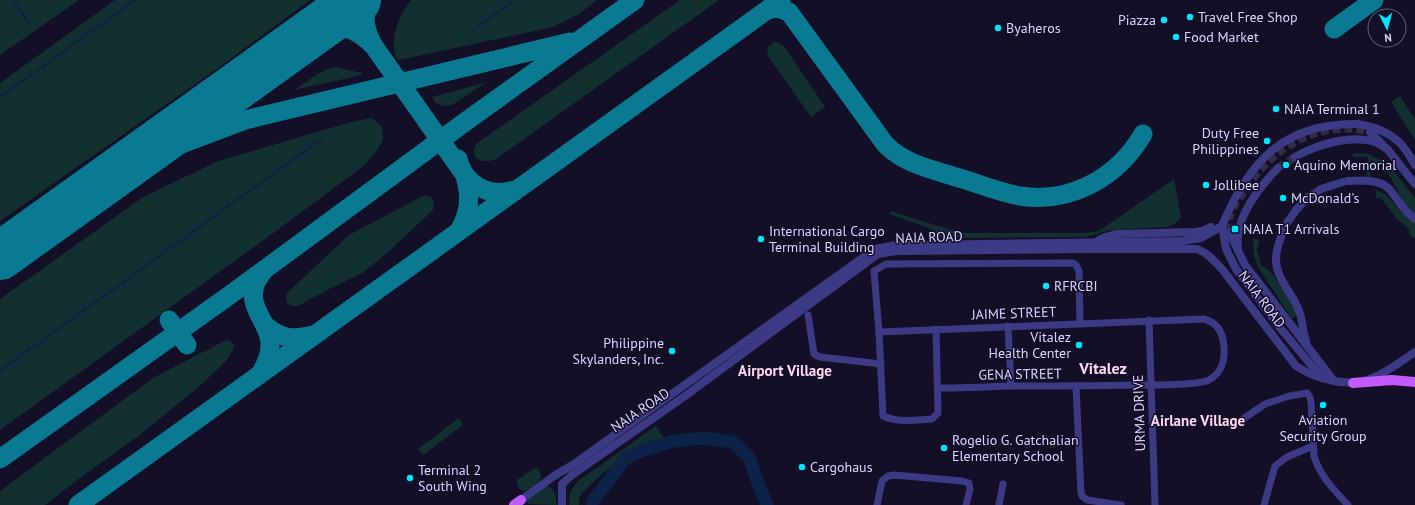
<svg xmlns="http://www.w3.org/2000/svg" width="1415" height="505" font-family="'PT Sans',sans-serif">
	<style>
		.green { fill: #12302f }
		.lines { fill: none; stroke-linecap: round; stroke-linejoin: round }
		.stream { stroke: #0c2248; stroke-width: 2 }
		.river { stroke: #0c2248; stroke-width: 13 }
		.taxiway { stroke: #0a7a92; stroke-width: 19 }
		.runway { stroke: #0a7a92; stroke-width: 48 }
		.tertiary-tunnel { stroke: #312d47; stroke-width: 8; stroke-dasharray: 8 4; stroke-linecap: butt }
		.minor { stroke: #3d3a85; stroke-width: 7 }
		.tertiary { stroke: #3d3a85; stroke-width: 8 }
		.primary { stroke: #c25bff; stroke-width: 10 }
		.tertiary-bridge { stroke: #3d3a85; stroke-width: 8 }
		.poi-dot { fill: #00e5ff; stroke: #130f26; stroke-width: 1.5 }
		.labels { text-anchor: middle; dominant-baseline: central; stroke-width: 3; stroke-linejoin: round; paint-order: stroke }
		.poi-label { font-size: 14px; fill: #d9d4ff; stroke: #130f26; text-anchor: start }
		.street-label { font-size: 14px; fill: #d9d4ff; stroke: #130f26 }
		.neighbourhood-label { font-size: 15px; font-weight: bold; fill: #ffd6f0; stroke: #130f26 }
		.quarter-label { font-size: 16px; font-weight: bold; fill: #ffd6f0; stroke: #130f26 }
	</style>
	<rect width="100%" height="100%" fill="#130f26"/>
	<g class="green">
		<path d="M 0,0 L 79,0 L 0,55 Z"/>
		<path d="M 115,0 L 310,0 L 221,66 L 0,221 L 0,83 Z"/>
		<path d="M 411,0 L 597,0 L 579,14 L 553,27 L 399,60 L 397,59 C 388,41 399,15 411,0 Z"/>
		<path d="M 680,0 L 719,0 L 496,159 C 484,164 468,160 476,144 Z"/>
		<path d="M 774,42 L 780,43 L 784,46 L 825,107 L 811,117 L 768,56 L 767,48 Z"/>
		<path d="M 332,67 L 340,68 L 362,73 L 362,75 L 294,90 L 319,73 Z"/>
		<path d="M 487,82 L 452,105 C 442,107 436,106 432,97 Z"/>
		<path d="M 1400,96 L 1415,119 L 1415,140 L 1391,102 Z"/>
		<path d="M 372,118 L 382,127 L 383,140 L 375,153 L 365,165 L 272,234 L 0,430 L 0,299 L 143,197 L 218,161 L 351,122 Z"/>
		<path d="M 1361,153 L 1369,154 L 1381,160 L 1393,170 L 1415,198 L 1415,216 L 1404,204 L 1390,176 L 1383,167 L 1371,160 L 1370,176 L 1366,175 L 1368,157 L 1353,157 L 1353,154 Z"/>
		<path d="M 1174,179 L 1181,217 C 1177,223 1173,225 1166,227 L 1111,230 L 1085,237 L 936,238 L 936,231 L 890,214 L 890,211 L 958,232 L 966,233 L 1086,233 L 1098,231 L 1106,226 Z"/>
		<path d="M 1376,190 C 1389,194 1393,204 1402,213 C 1406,216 1411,220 1415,223 L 1415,237 L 1413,238 L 1408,232 L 1410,230 L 1397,219 L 1381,198 L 1376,198 Z"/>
		<path d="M 423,196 L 429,196 L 433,199 L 434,206 L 433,210 L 388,252 L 364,272 L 325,291 L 298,306 L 292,306 L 287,303 L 286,296 L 289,291 L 349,235 Z"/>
		<path d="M 1253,238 L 1259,240 L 1257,250 L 1261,265 L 1271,272 L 1295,306 L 1298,314 L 1292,319 L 1258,267 L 1254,256 Z"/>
		<path d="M 226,340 L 230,341 L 234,345 L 233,350 L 227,360 L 202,384 L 141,434 L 80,478 L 45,505 L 0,505 L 0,491 L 153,378 Z"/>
		<path d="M 459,418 L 463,425 L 423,455 L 418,449 Z"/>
		<path d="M 656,426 L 663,437 L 662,440 L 626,455 L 601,475 L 582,493 L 579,499 L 579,505 L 569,505 L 570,492 L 578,481 Z"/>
		<path d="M 537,468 L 540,471 L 541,478 C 538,482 526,494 521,490 C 519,489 518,486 517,484 L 517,480 L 533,469 Z"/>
		<path d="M 546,486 C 556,488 555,497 557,505 L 528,504 L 526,499 Z"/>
	</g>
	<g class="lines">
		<g class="stream">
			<path d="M 13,0 L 29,23"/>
			<path d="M 472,31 L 515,0"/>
			<path d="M 0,97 L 135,0"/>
			<path d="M 0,371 L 323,138"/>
		</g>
		<path class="river" d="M 592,502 L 627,457 L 646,449 L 674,441 L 704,438 L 733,442 L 749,457 L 755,475 L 767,505"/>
		<g class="taxiway">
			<path d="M 767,10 L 778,8 L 789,12 L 885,144 C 904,164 931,169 956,177 C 977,183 998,192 1020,196 C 1071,204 1118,177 1143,134"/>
			<path d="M 1334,29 L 1374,0"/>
			<path d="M 311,33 C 336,21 353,26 373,45 C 365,30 362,17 369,0"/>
			<path d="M 373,45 L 462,171"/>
			<path d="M 458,159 C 464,185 490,198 514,190"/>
			<path d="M 94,189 L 146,160 L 176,146 L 245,120 L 570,42"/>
			<path d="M 459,231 C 470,212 471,196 465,176"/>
			<path d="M 169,320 L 187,345"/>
			<path d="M 266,326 C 282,339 294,340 313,335"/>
			<path d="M 260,374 C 290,328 242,317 256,282 C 258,278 261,275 263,271"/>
			<path d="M 0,459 L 234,292 L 465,122 L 635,0"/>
			<path d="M 78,505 L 781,0"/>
		</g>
		<path class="runway" d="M 0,256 L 357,0"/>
		<g class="tertiary-tunnel">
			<path d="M 1278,168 L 1295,157"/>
			<path d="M 1231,232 C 1231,227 1229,221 1230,216 C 1232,207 1240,197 1245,190 C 1271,148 1321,118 1370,132"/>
		</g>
		<g class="minor">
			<path d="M 808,315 L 814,354 L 820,357 L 881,364"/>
			<path d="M 1149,320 L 1155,505"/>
			<path d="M 1008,326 L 1011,386"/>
			<path d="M 936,329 L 938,413 L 932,419 C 916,420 898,423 883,416 L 879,332 L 874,271 L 886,264 L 1073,263 L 1076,265 L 1079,271 L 1080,324"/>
			<path d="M 879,332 L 1204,319 C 1215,322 1221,329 1223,340 C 1226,355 1224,372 1209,380 C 1196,386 1150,385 1133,385 C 1091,386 1050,386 1008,386 C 985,387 961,388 938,388"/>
			<path d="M 1076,386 L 1081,493 L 1082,496 L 1087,500 L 1121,505"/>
			<path d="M 1243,419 L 1265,404 L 1289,396 L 1307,393 L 1310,397 L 1311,402 L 1314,456 C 1320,476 1334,490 1348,505"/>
			<path d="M 877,505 L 882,481 L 888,476 L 894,475 L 962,481 L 969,483 L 970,489 L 966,505"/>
			<path d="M 999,505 L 1003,484"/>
			<path d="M 1264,505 L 1275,466 L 1287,457 L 1313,446"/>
		</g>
		<g class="tertiary">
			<path d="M 1356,124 C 1373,126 1389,132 1401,144 C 1406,150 1411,158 1415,165"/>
			<path d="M 1370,132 L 1388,150 L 1415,184"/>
			<path d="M 1295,157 C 1316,145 1351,134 1375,142 C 1380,144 1384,147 1388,150"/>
			<path d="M 1348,181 C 1361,180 1381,179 1390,190 C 1399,201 1403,211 1415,219"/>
			<path d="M 1312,195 L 1321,189 L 1343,182"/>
			<path d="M 1287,223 L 1296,210 L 1308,197"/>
			<path d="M 1284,228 C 1281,238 1276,248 1276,258 C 1275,278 1293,293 1299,311 C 1303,320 1302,331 1306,341"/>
			<path d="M 1231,232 L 1232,238 L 1245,265 L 1334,381"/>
			<path d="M 1097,241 L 1105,237 L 1116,234 L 1195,232 L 1202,231 L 1211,227"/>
			<path d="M 1238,246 C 1234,219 1260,186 1278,168"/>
			<path d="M 521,500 L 554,476 L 574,464 L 875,249 L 896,245 L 922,245 L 1182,241 L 1201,238 L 1222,226 L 1226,249 L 1236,269 L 1281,329 L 1322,378"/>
			<path d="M 562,505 L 562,484 L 572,475 L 685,396 L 878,254 L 896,251 L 1092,249 L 1197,249 C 1208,253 1214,261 1222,269 L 1296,366 C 1307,373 1317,378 1330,380 C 1366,389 1386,372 1415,352"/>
		</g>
		<g class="primary">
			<path d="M 1353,383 L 1392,380 L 1415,382"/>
			<path d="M 514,505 L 521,500"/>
		</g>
		<path class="tertiary-bridge" d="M 1222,226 C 1248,163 1283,123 1356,124"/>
	</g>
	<g class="poi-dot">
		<circle cx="1190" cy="17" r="4"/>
		<circle cx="1164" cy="20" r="4"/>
		<circle cx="998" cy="28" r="4"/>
		<circle cx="1176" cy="37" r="4"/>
		<circle cx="1276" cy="109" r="4"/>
		<circle cx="1267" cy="141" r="4"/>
		<circle cx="1286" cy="165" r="4"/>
		<circle cx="1206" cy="185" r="4"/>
		<circle cx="1283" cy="198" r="4"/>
		<rect x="1231" y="225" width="8" height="8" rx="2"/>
		<circle cx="761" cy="239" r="4"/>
		<circle cx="1046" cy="286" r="4"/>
		<circle cx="1079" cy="345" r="4"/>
		<circle cx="672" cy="351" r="4"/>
		<circle cx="1323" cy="405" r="4"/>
		<circle cx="944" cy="448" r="4"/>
		<circle cx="802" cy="467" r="4"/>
		<circle cx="410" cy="478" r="4"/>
	</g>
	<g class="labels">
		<g class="poi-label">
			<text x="1198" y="17">Travel Free Shop</text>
			<text x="1156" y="20" text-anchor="end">Piazza</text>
			<text x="1006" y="28">Byaheros</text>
			<text x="1184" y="37">Food Market</text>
			<text x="1284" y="109">NAIA Terminal 1</text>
			<text x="1259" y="133" text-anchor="end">Duty Free<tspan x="1259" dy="16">Philippines</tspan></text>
			<text x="1294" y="165">Aquino Memorial</text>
			<text x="1214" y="185">Jollibee</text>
			<text x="1291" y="198">McDonald's</text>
			<text x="1243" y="229">NAIA T1 Arrivals</text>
			<text x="769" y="231">International Cargo<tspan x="769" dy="16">Terminal Building</tspan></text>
			<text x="1054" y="286">RFRCBI</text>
			<text x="1071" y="337" text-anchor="end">Vitalez<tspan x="1071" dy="16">Health Center</tspan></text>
			<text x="664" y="343" text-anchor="end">Philippine<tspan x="664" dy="16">Skylanders, Inc.</tspan></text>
			<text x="1323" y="420" text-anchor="middle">Aviation<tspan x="1323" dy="16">Security Group</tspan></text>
			<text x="952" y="440">Rogelio G. Gatchalian<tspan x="952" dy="16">Elementary School</tspan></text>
			<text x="810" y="467">Cargohaus</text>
			<text x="418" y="470">Terminal 2<tspan x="418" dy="16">South Wing</tspan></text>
		</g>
		<g class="street-label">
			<text transform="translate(929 237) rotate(-2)">NAIA ROAD</text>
			<text transform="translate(1262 299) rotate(53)">NAIA ROAD</text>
			<text transform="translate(1014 313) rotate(-2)">JAIME STREET</text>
			<text transform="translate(1020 374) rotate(-1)">GENA STREET</text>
			<text transform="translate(640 410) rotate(-34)">NAIA ROAD</text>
			<text transform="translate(1139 413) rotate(-92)">URMA DRIVE</text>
		</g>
		<g class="neighbourhood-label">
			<text x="785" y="370">Airport Village</text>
			<text x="1198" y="420">Airlane Village</text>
		</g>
		<g class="quarter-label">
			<text x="1103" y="368">Vitalez</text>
		</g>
	</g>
	<g transform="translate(1387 28) rotate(174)"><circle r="19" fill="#130f26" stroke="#625e7d"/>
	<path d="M0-3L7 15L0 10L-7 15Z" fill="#00e5ff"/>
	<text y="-6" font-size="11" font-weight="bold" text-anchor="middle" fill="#d9d4ff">N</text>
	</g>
</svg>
